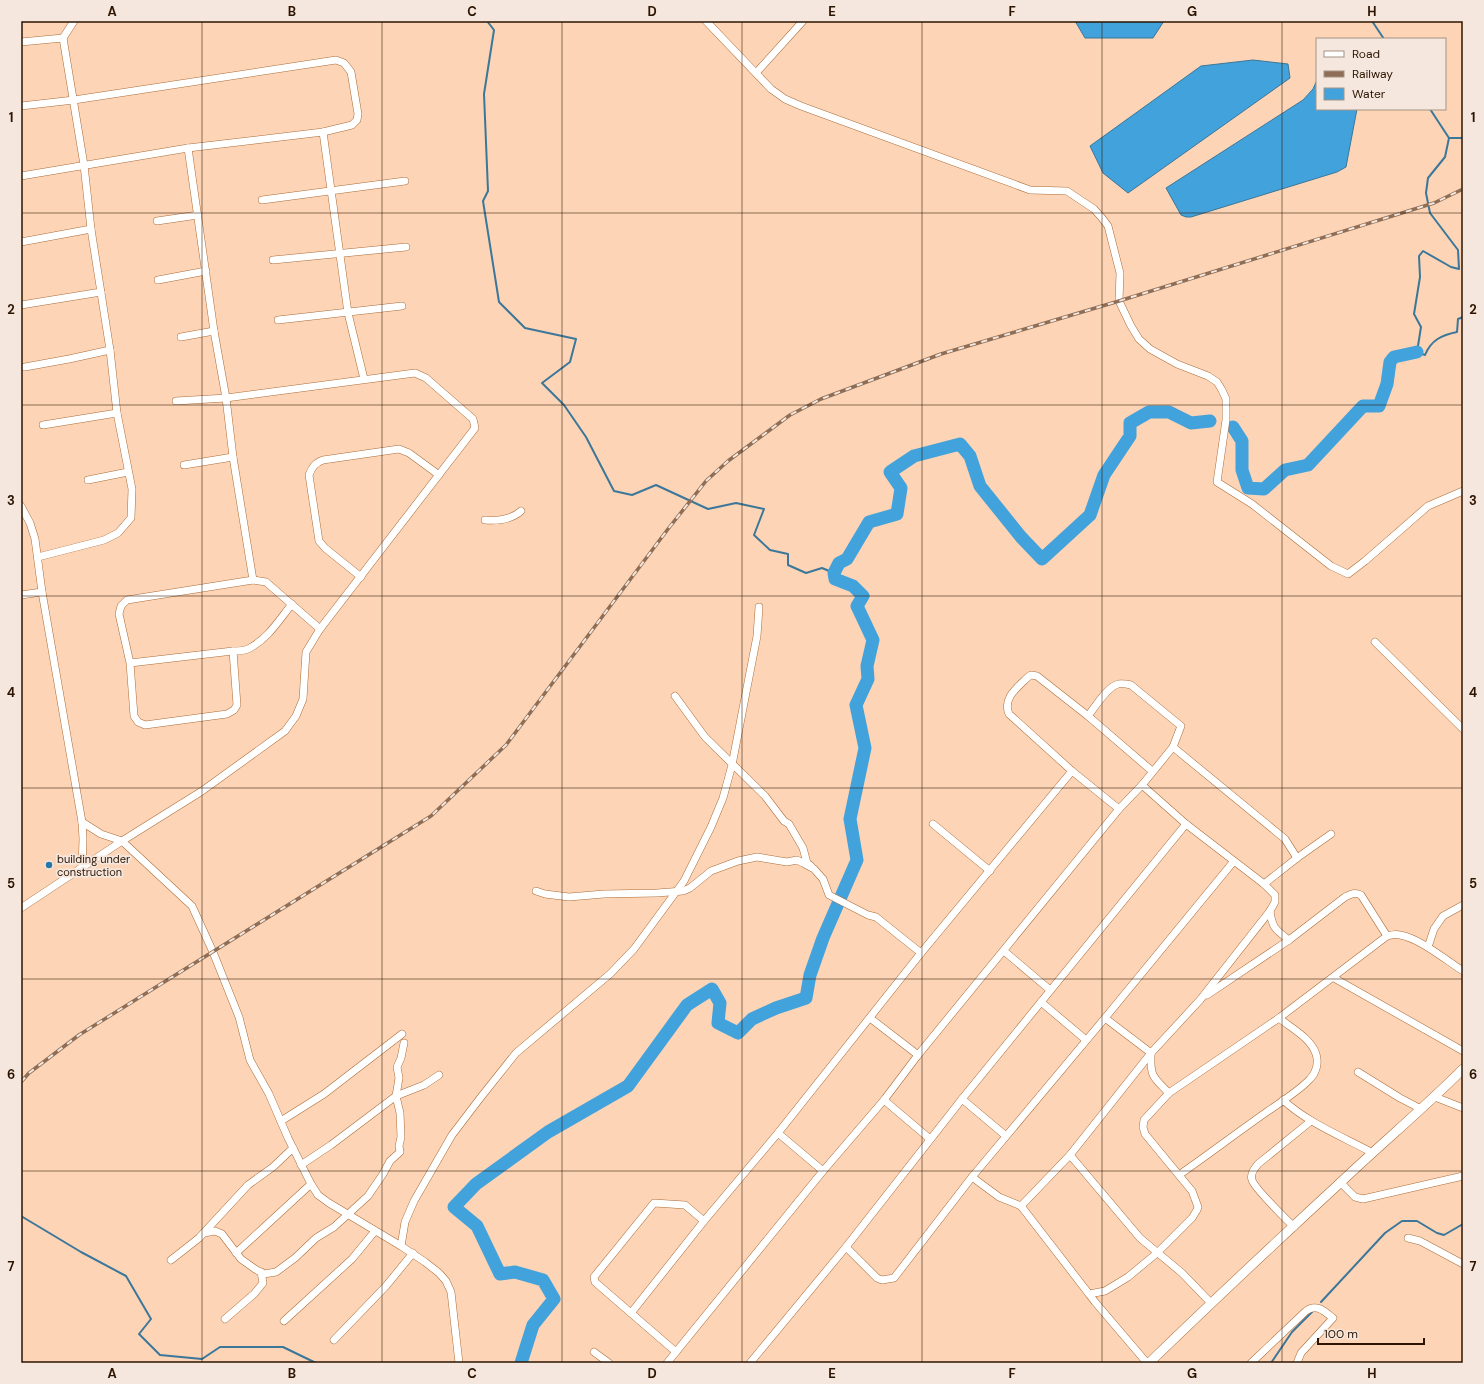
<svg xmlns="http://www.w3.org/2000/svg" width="1484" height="1384" font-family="'DM Sans',sans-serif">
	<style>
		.water { fill: #42a2dc; stroke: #3b779a }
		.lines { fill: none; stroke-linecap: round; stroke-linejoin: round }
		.stream { stroke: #3b779a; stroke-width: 2 }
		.river { stroke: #42a2dc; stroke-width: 13 }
		.minor-casing { stroke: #ab6d39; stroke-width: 8 }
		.tertiary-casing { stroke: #ab6d39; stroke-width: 10 }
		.minor { stroke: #fff; stroke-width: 7 }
		.tertiary { stroke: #fff; stroke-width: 9 }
		.rail-casing { stroke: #8e6e56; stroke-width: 3.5 }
		.rail { stroke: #f5e7dd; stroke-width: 2; stroke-dasharray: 6; stroke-linecap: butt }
		.grid { fill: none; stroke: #2c1401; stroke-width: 1; stroke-opacity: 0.55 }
		.poi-dot { fill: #2478a9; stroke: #f5e7dd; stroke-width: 1.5 }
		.labels { text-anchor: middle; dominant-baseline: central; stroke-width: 3.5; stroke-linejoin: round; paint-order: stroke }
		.poi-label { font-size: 11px; fill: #2c1401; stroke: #f5e7dd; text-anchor: start }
		.neatline { fill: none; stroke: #2c1401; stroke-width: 1.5 }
		.grid-label { font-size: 13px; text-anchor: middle; font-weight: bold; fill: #2c1401 }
	</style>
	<rect width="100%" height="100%" fill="#fdd4b5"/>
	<g class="water">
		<path d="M 1075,21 L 1164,21 L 1153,38 L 1085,38 Z"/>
		<path d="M 1253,60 L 1288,64 L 1290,78 L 1128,193 L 1103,173 L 1090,146 L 1201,66 Z"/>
		<path d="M 1317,80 L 1317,109 L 1357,109 L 1346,167 L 1337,172 L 1191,217 L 1186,217 L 1181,215 L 1166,188 L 1303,100 L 1313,89 Z"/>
	</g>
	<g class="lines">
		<g class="stream">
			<path d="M 487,21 L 494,30 L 484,94 L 488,191 L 483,201 L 499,302 L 525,328 L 576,339 L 570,362 L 542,383 L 564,405 L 586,437 L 614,491 L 632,495 L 656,485 L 708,509 L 736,503 L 764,509 L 754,535 L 770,550 L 788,554 L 788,565 L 806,573 L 822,568 L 834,573"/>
			<path d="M 1372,21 L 1384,39"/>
			<path d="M 1430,109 L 1449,138"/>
			<path d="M 1463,138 L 1449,138 L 1445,157 L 1428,178 L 1426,193 L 1430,213 L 1458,250 L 1459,269 L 1451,267 L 1423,251 L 1419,256 L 1420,277 L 1414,314 L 1421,327 L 1417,352 L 1425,355 C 1431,340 1442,335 1457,332 L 1458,319 L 1463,317"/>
			<path d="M 21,1216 L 81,1252 L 126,1276 L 151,1319 L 139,1334 L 160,1355 L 202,1359 L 220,1347 L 283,1347 L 316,1363"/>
			<path d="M 1321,1302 L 1385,1233 L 1402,1221 L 1417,1221 L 1437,1233 L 1444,1235 L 1463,1224"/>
			<path d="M 1271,1363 L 1292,1332 L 1313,1311"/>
		</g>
		<g class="river">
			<path d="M 1233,427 L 1242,441 L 1242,470 L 1248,488 L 1264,489 L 1285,470 L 1308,465 L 1363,406 L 1379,406 L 1387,384 L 1390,362 L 1394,357 L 1417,352"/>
			<path d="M 521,1363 L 533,1325 L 554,1299 L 543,1280 L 515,1272 L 500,1274 L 477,1226 L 454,1207 L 476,1184 L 548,1132 L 628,1086 L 687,1005 L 712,989 L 720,1003 L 718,1023 L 738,1033 L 752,1019 L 776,1008 L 806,998 L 810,975 L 823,938 L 857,860 L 850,819 L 865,748 L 856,705 L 868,679 L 867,666 L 873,640 L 857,606 L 863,596 L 853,586 L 835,579 L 834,573 L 839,563 L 847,559 L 869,522 L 897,514 L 901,488 L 890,472 L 914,456 L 960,444 L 970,456 L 980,486 L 1021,537 L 1042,559 L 1090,515 L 1104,475 L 1130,436 L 1130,423 L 1149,412 L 1169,412 L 1191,423 L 1210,421"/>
		</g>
		<defs>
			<g id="minor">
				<path d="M 706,21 L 771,89 L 785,99 L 801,106 L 1030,190 L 1067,191 L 1094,209 L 1102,218 L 1108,226 L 1120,273 L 1119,301 L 1131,326 L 1139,339 L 1150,349 L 1177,364 L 1208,376 L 1217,382 L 1222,390 L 1226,399 L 1226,420 L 1217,482 L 1252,504 L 1331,566 L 1348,574 L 1365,561 L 1428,506 L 1463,491"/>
				<path d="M 63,38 L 74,21"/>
				<path d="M 21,42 L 63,38 L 84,165 L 91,229 L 21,242"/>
				<path d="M 756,73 L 803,21"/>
				<path d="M 21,106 L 74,100 L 336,60 L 344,63 L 351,72 L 358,114 L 357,120 L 352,125 L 323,132 L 188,148 L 21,176"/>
				<path d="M 323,132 L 348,313 L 364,379"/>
				<path d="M 188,148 L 214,331 L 226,398 L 233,457 L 253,580"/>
				<path d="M 262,200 L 405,181"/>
				<path d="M 157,221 L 198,215"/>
				<path d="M 273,260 L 406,247"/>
				<path d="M 158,280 L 206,271"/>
				<path d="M 21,305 L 101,292"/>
				<path d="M 278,320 L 402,306"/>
				<path d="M 181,337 L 214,331"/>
				<path d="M 25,367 L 69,359 L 110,350"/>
				<path d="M 43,425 L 117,413"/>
				<path d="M 184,465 L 233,457"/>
				<path d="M 88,480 L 128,472"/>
				<path d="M 21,506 L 30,523 L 35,539 L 42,592 L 82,822 L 83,839 L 82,868 L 80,869"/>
				<path d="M 485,520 C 498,521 512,519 521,511"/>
				<path d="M 38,557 L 104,540 L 118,533 L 131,518 L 132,489 L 117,413 L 110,350 L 91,229"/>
				<path d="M 361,577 L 325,548 L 319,541 L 309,475 C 312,467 315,463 323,460 L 399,449 L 409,453 L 439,475"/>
				<path d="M 21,595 L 42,592"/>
				<path d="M 1375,642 L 1463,729"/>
				<path d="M 233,651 C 238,651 244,651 248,649 C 268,639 279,620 292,604"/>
				<path d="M 130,663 L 233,651 L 237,705 L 234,710 L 227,714 L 145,725 L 138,722 L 134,716 L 130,663 L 119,614 L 121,606 L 127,600 L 253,580 L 266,582 L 320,629"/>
				<path d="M 675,696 L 705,737 L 765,796 L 784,821 L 789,824 L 803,848 L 807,863 L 811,866"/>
				<path d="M 1173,747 L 1285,839 L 1297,858"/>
				<path d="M 1072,771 L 1119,809"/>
				<path d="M 1142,785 L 1186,824 L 1264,884 L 1275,895 L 1275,902 L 1270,911 L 1200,1000 L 1151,1053 L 1070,1155 L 1021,1206 L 999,1197 L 972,1177 L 1105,1018 L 1234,861"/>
				<path d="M 82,822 L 101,834 L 122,841 L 192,906 L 213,952 L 239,1017 L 250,1060 L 269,1094 L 288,1138 L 311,1184 L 318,1195 L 329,1203 L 401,1246 L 425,1262 L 439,1273 L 446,1281 L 451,1292 L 459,1363"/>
				<path d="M 933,824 L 990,871"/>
				<path d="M 1264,884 L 1297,858 L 1331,834"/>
				<path d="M 536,891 L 545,894 L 569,897 L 604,894 L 657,893 L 683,891 L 690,888 L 711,871 L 738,861 L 757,857 L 787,862 L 797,860 L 803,863 L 814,869 L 823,879 L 829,895 L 868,915 L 876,917 L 921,953"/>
				<path d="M 21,908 L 122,841 L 202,791 L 285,731 L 296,716 L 303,699 L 306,652 L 320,629 L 475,428 L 473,419 L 426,378 L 415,373 L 226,398 L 176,401"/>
				<path d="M 1270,911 C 1272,928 1276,930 1289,940"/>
				<path d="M 1428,947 L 1434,929 L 1443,916 L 1463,905"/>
				<path d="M 1004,951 L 1050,990"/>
				<path d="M 1334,978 L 1463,1051"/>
				<path d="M 1207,995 L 1289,940 L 1345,897 C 1351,894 1355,892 1361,895 L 1387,936"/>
				<path d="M 1041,1002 L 1086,1040"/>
				<path d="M 870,1018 L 918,1055"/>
				<path d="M 1105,1018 L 1151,1053"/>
				<path d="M 1151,1053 C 1150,1077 1153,1077 1169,1093"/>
				<path d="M 1358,1072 L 1400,1098 L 1421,1109"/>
				<path d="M 1435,1097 L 1463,1108"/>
				<path d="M 962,1099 L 1006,1136"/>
				<path d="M 884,1100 L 930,1139"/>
				<path d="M 1283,1100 C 1308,1123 1343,1137 1373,1153"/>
				<path d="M 281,1121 L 324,1094 L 402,1034"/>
				<path d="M 778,1133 L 823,1171"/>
				<path d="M 1070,1155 L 1140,1238 L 1182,1273 L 1211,1303"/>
				<path d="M 301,1165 L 331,1145 L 396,1096 L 424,1085 L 439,1075"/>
				<path d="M 1179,1175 C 1209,1154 1238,1132 1268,1111 C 1281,1102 1300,1090 1310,1079 C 1316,1073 1319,1063 1316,1054 C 1311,1038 1291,1028 1279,1018"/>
				<path d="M 1340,1182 L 1355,1197 L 1363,1199 L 1463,1176"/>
				<path d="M 1021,1206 L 1089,1294 L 1105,1291 L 1128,1277 L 1157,1253 L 1192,1218 L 1197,1210 L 1198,1207 L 1192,1191 L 1145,1134 L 1143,1127 L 1144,1120 L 1169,1093 L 1279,1018 L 1387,936 C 1391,935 1396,934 1400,935 C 1419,938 1446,960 1463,971"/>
				<path d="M 1294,1227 C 1285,1218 1255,1189 1252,1180 C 1250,1174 1254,1169 1258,1164 L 1311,1121"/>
				<path d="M 204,1233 L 215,1231 L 222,1234 L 241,1259 L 255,1269 L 264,1274 L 276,1272 L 295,1258 L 316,1238 L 334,1227 L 368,1196 L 383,1174 L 390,1161 L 400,1152 L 399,1146 L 401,1137 L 400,1113 L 396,1096 L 399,1078 L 397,1067 L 401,1058 L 404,1043"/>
				<path d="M 1408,1238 L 1420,1241 L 1463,1264"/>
				<path d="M 401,1246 L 405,1222 L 414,1201 L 452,1135 L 481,1097 L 516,1053 L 610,974 L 634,949 L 684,881 L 711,827 L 723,798 L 732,765 L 757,636 L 759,607"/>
				<path d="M 846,1247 L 877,1278 L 882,1280 L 894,1278 L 972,1177"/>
				<path d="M 236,1253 L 311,1184"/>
				<path d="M 171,1260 L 199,1238 L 248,1185 L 273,1167 L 293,1148"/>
				<path d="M 1089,1294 L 1095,1302 L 1147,1363"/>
				<path d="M 631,1313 L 704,1221"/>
				<path d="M 225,1319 L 254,1294 L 263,1283 L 261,1272"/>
				<path d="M 284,1321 L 352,1259 L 375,1231"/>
				<path d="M 334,1340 L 386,1286 L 413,1253"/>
				<path d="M 594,1352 L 609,1363"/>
				<path d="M 676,1352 L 595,1282 L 594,1277 L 654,1203 L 685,1205 L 704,1221 L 778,1133 L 921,953 L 1072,771 L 1009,714 C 1002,698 1018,687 1028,677 L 1031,675 L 1037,676 L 1088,716 L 1152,771"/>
				<path d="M 667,1363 L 823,1171 L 884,1100 L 918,1055 L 1119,809 L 1142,785 L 1173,747 L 1181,726 L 1131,685 C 1127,684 1123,683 1118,684 C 1107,687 1095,707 1088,716"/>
				<path d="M 750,1363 L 846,1247 L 962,1099 L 1186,824"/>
				<path d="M 1251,1363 L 1306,1311 C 1316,1303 1324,1311 1333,1318 L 1301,1353 L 1297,1363"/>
			</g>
			<path id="tertiary" d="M 1149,1363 C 1212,1302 1276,1242 1341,1182 C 1381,1144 1424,1108 1463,1069"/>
		</defs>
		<use href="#minor" class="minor-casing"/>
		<use href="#tertiary" class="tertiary-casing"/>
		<use href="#minor" class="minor"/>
		<use href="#tertiary" class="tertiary"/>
		<defs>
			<path id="rail" d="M 21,1082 L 29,1073 L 79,1035 L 431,816 L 506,745 L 668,529 L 706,481 L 728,461 L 790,415 L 821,399 L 941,354 L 1119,301 L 1434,203 L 1463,189"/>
		</defs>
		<use href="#rail" class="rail-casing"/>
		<use href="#rail" class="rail"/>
	</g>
	<path class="grid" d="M 202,21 L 202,1363M 382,21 L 382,1363M 562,21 L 562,1363M 742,21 L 742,1363M 922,21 L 922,1363M 1102,21 L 1102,1363M 1282,21 L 1282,1363M 21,213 L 1463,213M 21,405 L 1463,405M 21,596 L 1463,596M 21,788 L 1463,788M 21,979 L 1463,979M 21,1171 L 1463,1171"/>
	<circle class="poi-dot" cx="49" cy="865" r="4"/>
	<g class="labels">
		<g class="poi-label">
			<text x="57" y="859">building under<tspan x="57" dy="13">construction</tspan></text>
		</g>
	</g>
	<rect width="1484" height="1384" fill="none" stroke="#f5e7dd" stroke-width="44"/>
	<rect x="1316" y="38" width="130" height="72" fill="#f5e7dd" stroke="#a59385"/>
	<rect x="1324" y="51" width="20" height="6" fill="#ffffff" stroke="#a59385"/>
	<text x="1352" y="58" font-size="12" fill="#2c1401">Road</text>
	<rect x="1324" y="71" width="20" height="6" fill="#8e6e56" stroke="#a59385"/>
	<text x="1352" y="78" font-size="12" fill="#2c1401">Railway</text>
	<rect x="1324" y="88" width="20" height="12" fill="#42a2dc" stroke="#a59385"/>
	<text x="1352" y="98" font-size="12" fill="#2c1401">Water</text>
	<path d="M1318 1338v6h106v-6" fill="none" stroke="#2c1401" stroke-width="2"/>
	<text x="1324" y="1338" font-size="12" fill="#2c1401" stroke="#f5e7dd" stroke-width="3" paint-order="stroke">100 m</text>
	<rect x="22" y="22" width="1440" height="1340" class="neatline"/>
	<g class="grid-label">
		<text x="112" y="16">A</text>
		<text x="292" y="16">B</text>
		<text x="472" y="16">C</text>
		<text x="652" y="16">D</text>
		<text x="832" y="16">E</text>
		<text x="1012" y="16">F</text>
		<text x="1192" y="16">G</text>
		<text x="1372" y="16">H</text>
		<text x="11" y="122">1</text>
		<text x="1473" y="122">1</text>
		<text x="11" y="314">2</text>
		<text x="1473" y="314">2</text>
		<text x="11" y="505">3</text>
		<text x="1473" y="505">3</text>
		<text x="11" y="697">4</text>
		<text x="1473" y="697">4</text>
		<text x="11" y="888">5</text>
		<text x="1473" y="888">5</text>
		<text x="11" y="1079">6</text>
		<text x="1473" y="1079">6</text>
		<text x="11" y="1271">7</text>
		<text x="1473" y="1271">7</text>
		<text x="112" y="1378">A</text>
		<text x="292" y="1378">B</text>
		<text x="472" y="1378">C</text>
		<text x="652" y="1378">D</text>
		<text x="832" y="1378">E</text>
		<text x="1012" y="1378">F</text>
		<text x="1192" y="1378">G</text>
		<text x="1372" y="1378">H</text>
	</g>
</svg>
